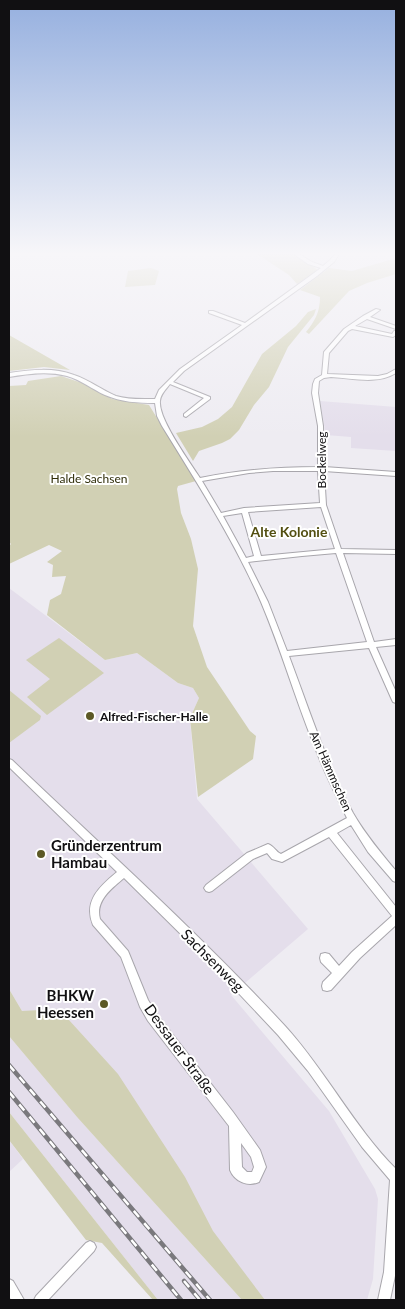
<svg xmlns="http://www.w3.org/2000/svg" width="405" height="1309" font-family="Lato,sans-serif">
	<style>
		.built { fill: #e4deeb }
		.green { fill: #d1d0b4 }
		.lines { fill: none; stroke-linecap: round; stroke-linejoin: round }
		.minor-casing { stroke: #a8a6ac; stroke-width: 2 }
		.minor { fill: #fff; fill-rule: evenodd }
		.rail-casing { stroke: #7a797d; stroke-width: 4.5 }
		.rail { stroke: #fff; stroke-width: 2.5; stroke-dasharray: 8; stroke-linecap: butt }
		.poi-dot { fill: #5c5925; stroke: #fff; stroke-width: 2 }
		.labels { text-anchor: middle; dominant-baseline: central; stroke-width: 4; stroke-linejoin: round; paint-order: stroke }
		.street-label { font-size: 12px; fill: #111012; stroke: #fff }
		.park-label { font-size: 12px; fill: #2f2d09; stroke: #fff }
		.poi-label { font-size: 12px; font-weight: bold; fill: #111012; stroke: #fff; text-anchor: start }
		.neighbourhood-label { font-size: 14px; font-weight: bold; fill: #534f11; stroke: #fff }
		.near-poi-label { font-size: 15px; font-weight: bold; fill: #111012; stroke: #fff; text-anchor: start }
		.near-street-label { font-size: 15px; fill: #111012; stroke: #fff }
	</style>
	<rect width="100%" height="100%" fill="#eeecf2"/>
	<g class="built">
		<path d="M 320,401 L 396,407 L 396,451 L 351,448 L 351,437 L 326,435 Z"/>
		<path d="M 9,588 L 105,660 L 137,653 L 178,683 L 193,688 L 199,698 L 190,718 L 197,799 L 308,929 L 231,995 L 329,1111 L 375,1189 L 378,1199 L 373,1279 L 367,1300 L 252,1300 L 22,1011 L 9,989 Z"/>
		<path d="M 9,1036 L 77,1117 L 242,1300 L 158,1300 L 9,1112 Z"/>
		<path d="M 9,1140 L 23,1159 L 9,1172 Z"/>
	</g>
	<g class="green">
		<path d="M 257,254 L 294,254 L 318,270 L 297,284 L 289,275 Z"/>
		<path d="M 396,258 L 396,274 L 367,283 L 349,291 L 309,334 L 306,332 C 315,321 320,312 320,297 L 300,290 L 329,268 L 352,271 Z"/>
		<path d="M 151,268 L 159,271 L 155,285 L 125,287 L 128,271 Z"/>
		<path d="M 316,309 L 314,315 L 288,347 L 269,387 L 254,405 L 239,430 L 230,439 L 222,443 L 199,451 L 193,461 L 176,433 L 202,427 L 218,419 L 232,407 L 262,354 L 296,326 L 308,312 Z"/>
		<path d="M 9,335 L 70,370 L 44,367 L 9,371 Z"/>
		<path d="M 61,376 L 88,385 L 112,399 L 149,405 L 196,481 L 178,486 L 177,489 L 181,513 L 191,539 L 198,569 L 193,626 L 207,667 L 250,731 L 256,736 L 253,759 L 198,797 L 190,718 L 199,698 L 193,688 L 178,683 L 137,653 L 105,660 L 47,615 L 50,600 L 61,594 L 66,576 L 52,577 L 53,565 L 47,562 L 62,551 L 49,545 L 9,564 L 9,546 L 11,544 L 9,542 L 9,386 L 26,385 L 28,381 Z"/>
		<path d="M 59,638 L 104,673 L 47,715 L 27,697 L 50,679 L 26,660 Z"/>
		<path d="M 9,690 L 41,716 L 40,720 L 9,743 Z"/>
		<path d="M 9,989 L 22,1011 L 59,1009 L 118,1074 L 185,1177 L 213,1231 L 265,1300 L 242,1300 L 77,1117 L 9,1036 Z"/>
		<path d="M 9,1112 L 158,1300 L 153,1300 L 102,1243 L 86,1240 L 9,1140 Z"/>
	</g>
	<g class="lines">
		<defs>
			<g id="minor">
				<path d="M 294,254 L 299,254 L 312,262 L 323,266 L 330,260 L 335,254 L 339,254 L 334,262 L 317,276 L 184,371 L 173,382 L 210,397 L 210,399 L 186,417 L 184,416 L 184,414 L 204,398 L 170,384 C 166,389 160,395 160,401 C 158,419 190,462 200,478 C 239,470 278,467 318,467 L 318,426 L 312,393 L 313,384 L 315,379 L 322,375 L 324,352 L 344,329 L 363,316 L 376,309 L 380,310 L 370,317 L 396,326 L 396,329 L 367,319 L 355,326 L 392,334 L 394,331 L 396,331 L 396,335 L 393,337 L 352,329 L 348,331 L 329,353 L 327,374 L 378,376 L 387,374 L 396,369 L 396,373 C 377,385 352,378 331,377 L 324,378 L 319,381 L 318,393 L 323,426 L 324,467 L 396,472 L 396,476 L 324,471 L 326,505 L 341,549 L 396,550 L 396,554 L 343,553 L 374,642 L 396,639 L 396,645 L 376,647 L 396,692 L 396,703 L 393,702 L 392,700 L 369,648 L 289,656 C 309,709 326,763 353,813 C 365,834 381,853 396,871 L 396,882 L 393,881 L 368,852 L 351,825 L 337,833 L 396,907 L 396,925 L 360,958 L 331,990 L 327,991 L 323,990 L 322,986 L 323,982 L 332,973 L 321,962 L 320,958 L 321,954 L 325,953 L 329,954 L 339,966 L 352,952 L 392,916 L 329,837 L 282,862 L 272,859 L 267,853 L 253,859 L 212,891 L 209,892 L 206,891 L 204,888 L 206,885 L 247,853 L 268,844 C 274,846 276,852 281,854 L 347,818 C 335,794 323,770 314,745 C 295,698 281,649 261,602 C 234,540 197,483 162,426 L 157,416 L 155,403 C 137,403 121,402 105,395 C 92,389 81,380 67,376 C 47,371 28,374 9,377 L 9,373 C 31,370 53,367 74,375 C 89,380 102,390 116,396 C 129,400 142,399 155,399 L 159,390 L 180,369 L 242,325 L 209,313 L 209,311 L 213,311 L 245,323 L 321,268 L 308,264 ZM 273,471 L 318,471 L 320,503 L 244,508 L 221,513 L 202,481 L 249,473 ZM 321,507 L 335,549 L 261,556 L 248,512 ZM 242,513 L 254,556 L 246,558 L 223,516 ZM 336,553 L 367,642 L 287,651 L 268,602 L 248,562 L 302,556 Z"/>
				<path d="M 9,759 L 12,760 C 104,848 199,933 285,1026 C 326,1071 354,1127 396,1169 L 396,1271 L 390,1300 L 378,1300 L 384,1272 L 390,1180 L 362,1147 L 308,1071 L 278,1035 L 212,965 L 124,878 C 111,889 95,901 100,919 L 128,951 L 148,1000 L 156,1013 L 233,1112 L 260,1150 L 266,1167 L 259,1182 C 248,1187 235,1182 230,1170 L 229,1126 L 148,1021 L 140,1007 L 121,957 L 93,925 C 83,901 100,886 117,872 L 9,767 ZM 241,1143 L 251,1157 L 254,1167 L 252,1172 L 247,1172 L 242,1167 Z"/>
				<path d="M 90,1241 L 94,1243 L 96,1247 L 94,1251 L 48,1300 L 34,1300 L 36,1296 L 86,1243 Z"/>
				<path d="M 9,1279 L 13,1281 L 24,1300 L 11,1300 L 9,1296 Z"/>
			</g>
		</defs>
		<use href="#minor" class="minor-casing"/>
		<use href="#minor" class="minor"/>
		<defs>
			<g id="rail">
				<path d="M 9,1065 L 210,1300"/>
				<path d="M 9,1092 L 181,1300"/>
				<path d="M 184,1281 L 200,1300"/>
			</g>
		</defs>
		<use href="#rail" class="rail-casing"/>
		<use href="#rail" class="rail"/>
	</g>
	<linearGradient id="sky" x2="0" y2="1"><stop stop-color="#96b0df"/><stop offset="0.58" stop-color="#f7f6f9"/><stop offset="1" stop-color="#f7f6f9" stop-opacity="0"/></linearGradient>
	<rect width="405" height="437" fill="url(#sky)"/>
	<g class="poi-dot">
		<circle cx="90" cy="716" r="5"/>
		<circle cx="41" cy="854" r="5"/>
		<circle cx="104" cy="1004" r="5"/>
	</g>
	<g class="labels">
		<g class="street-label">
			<text transform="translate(321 460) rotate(-90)">Bockelweg</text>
			<text transform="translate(331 771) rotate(66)">Am Hämmschen</text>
		</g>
		<g class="park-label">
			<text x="89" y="478">Halde Sachsen</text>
		</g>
		<g class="poi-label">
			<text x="100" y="716">Alfred-Fischer-Halle</text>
		</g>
		<g class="neighbourhood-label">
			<text x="289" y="531">Alte Kolonie</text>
		</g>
		<g class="near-poi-label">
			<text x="51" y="845">Gründerzentrum<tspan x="51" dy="17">Hambau</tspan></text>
			<text x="94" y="995" text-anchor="end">BHKW<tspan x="94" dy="17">Heessen</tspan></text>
		</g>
		<g class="near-street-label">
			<text transform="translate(213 960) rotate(45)">Sachsenweg</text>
			<text transform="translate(180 1049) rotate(54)">Dessauer Straße</text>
		</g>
	</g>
	<rect width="405" height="1309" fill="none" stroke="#111012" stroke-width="20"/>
</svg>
